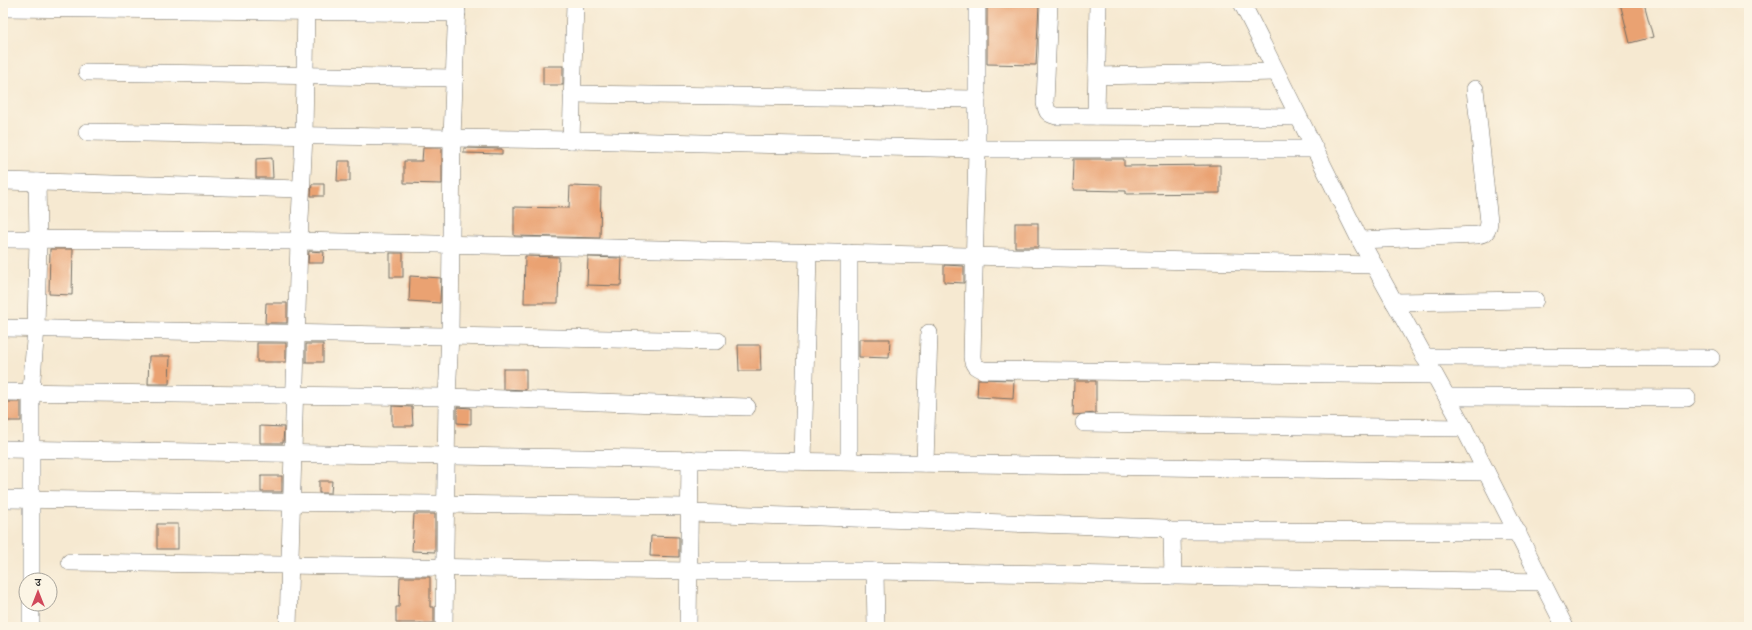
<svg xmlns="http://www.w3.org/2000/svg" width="1752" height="630" font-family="'Libre Bodoni','Noto Serif Devanagari',serif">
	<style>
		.building { fill: #eaa272 }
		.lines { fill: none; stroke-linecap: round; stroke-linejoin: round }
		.minor-casing { stroke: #726e65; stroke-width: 18 }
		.minor { stroke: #fff; stroke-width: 17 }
	</style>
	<rect width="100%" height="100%" fill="#fcf5e5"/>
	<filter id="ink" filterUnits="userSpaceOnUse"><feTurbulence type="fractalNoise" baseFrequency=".025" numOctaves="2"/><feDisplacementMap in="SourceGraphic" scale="8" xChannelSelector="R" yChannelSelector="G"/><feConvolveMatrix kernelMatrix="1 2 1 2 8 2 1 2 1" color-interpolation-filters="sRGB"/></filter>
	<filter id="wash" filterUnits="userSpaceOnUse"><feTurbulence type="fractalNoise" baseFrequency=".012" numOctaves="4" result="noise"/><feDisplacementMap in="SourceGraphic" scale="16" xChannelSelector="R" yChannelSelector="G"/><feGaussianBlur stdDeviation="0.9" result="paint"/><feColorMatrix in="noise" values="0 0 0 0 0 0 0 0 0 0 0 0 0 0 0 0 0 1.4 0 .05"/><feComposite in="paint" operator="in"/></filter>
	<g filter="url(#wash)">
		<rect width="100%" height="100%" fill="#f6e9d1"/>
		<g id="blocks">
			<g class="building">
				<path d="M 987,3 L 1039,4 L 1036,65 L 987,64 Z"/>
				<path d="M 1620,3 L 1644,3 L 1653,37 L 1630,43 Z"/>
				<rect x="543" y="66" width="20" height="19"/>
				<path d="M 423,148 L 442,148 L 442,184 L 404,183 L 404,161 L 422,161 Z"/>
				<path d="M 464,148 L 502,149 L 502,154 L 464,153 Z"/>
				<path d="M 272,158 L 273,178 L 256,178 L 256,159 Z"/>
				<path d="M 1074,159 L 1124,159 L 1124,166 L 1220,165 L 1220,193 L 1126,194 L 1126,191 L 1073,190 Z"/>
				<path d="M 338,161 L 350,161 L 350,181 L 337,181 Z"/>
				<path d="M 312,184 L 324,184 L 324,196 L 311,196 Z"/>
				<path d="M 570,186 L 601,187 L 600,238 L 514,236 L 514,207 L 569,208 Z"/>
				<rect x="1015" y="223" width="23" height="24"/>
				<path d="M 50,249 L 73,249 L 72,295 L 49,294 Z"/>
				<path d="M 309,251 L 324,252 L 323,263 L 308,263 Z"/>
				<rect x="390" y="253" width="13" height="24"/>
				<path d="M 525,256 L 559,257 L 558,303 L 524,303 Z"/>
				<path d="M 588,257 L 622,258 L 621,286 L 587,285 Z"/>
				<path d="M 944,265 L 964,266 L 964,283 L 944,282 Z"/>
				<path d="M 410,276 L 441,278 L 440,303 L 409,301 Z"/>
				<path d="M 266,303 L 287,303 L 287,323 L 265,323 Z"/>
				<path d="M 859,339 L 890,339 L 889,358 L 859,357 Z"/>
				<rect x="257" y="343" width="29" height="19"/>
				<rect x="306" y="344" width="17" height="18"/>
				<path d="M 738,345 L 760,345 L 761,371 L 739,371 Z"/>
				<path d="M 149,356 L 170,356 L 169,384 L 148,384 Z"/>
				<path d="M 503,369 L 526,369 L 526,390 L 503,389 Z"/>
				<path d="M 978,379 L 1014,380 L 1013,399 L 977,397 Z"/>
				<path d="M 1074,381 L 1096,381 L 1096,413 L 1073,415 Z"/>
				<rect x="4" y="402" width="17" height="19"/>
				<path d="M 392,406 L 412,407 L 413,426 L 392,426 Z"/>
				<path d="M 457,407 L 471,408 L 471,424 L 457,423 Z"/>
				<path d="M 260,426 L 284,427 L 283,443 L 260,443 Z"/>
				<rect x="261" y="476" width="21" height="16"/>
				<path d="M 319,481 L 332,481 L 331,493 L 319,493 Z"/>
				<path d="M 414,514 L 435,514 L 435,552 L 412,551 Z"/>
				<rect x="157" y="524" width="21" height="25"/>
				<path d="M 651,536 L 679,537 L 679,557 L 650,556 Z"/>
				<path d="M 400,577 L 430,577 L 430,607 L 434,607 L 434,623 L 396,623 L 396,607 L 399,607 Z"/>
			</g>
		</g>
	</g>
	<g filter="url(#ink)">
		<use href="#blocks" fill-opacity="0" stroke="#726e65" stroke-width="1"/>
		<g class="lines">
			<defs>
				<g id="minor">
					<path d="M 977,3 L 977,149 L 972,357 C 973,365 975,367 983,370 L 1434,375"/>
					<path d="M 1049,3 L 1045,103 C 1047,111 1047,114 1056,116 L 1297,117"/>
					<path d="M 1242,3 L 1360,240 L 1464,428 L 1565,627"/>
					<path d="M 3,8 L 457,13"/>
					<path d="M 87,72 L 455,78"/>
					<path d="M 1097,76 L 1276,72"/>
					<path d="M 572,94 L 977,99"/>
					<path d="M 1096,116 L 1098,3"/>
					<path d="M 87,132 L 571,140 L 977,149 L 1313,149"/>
					<path d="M 571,140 L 575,3"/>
					<path d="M 3,181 L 301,189"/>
					<path d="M 3,239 L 299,241 L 1374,265"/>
					<path d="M 1360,240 L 1477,235 C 1486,234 1488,231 1489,222 L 1475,89"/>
					<path d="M 849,253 L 849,461"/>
					<path d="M 1394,302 L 1535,300"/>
					<path d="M 3,328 L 717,341"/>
					<path d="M 1424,357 L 1711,358"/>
					<path d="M 3,392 L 447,397 L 747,407"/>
					<path d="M 1447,397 L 1687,398"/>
					<path d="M 1084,423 L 1464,428"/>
					<path d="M 3,449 L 1486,472"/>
					<path d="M 803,461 L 808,253"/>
					<path d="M 925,463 L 929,333"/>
					<path d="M 3,499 L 689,507"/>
					<path d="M 690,513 L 1164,528 L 1169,531 L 1172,536 L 1173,576"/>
					<path d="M 1169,531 L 1518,532"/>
					<path d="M 70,562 L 690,571 L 875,571 L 1542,582"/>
					<path d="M 875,571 L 876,627"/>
					<path d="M 31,580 L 31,391 L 36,328 L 38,240 L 37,182"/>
					<path d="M 31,604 L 31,627"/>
					<path d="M 288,627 L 299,241 L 304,135 L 306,3"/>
					<path d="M 444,627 L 447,397 L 450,335 L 452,138 L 457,3"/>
					<path d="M 688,627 L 690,459"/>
				</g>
			</defs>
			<use href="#minor" class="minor-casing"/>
			<use href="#minor" class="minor"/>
		</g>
	</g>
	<rect width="1752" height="630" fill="none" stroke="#fcf5e5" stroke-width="16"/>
	<g transform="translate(38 592)"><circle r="19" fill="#fcf5e5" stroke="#a8a49b"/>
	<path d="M0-3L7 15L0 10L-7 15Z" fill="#d1495b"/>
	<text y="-6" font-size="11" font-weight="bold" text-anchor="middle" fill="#2b2b2b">उ</text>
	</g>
</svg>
